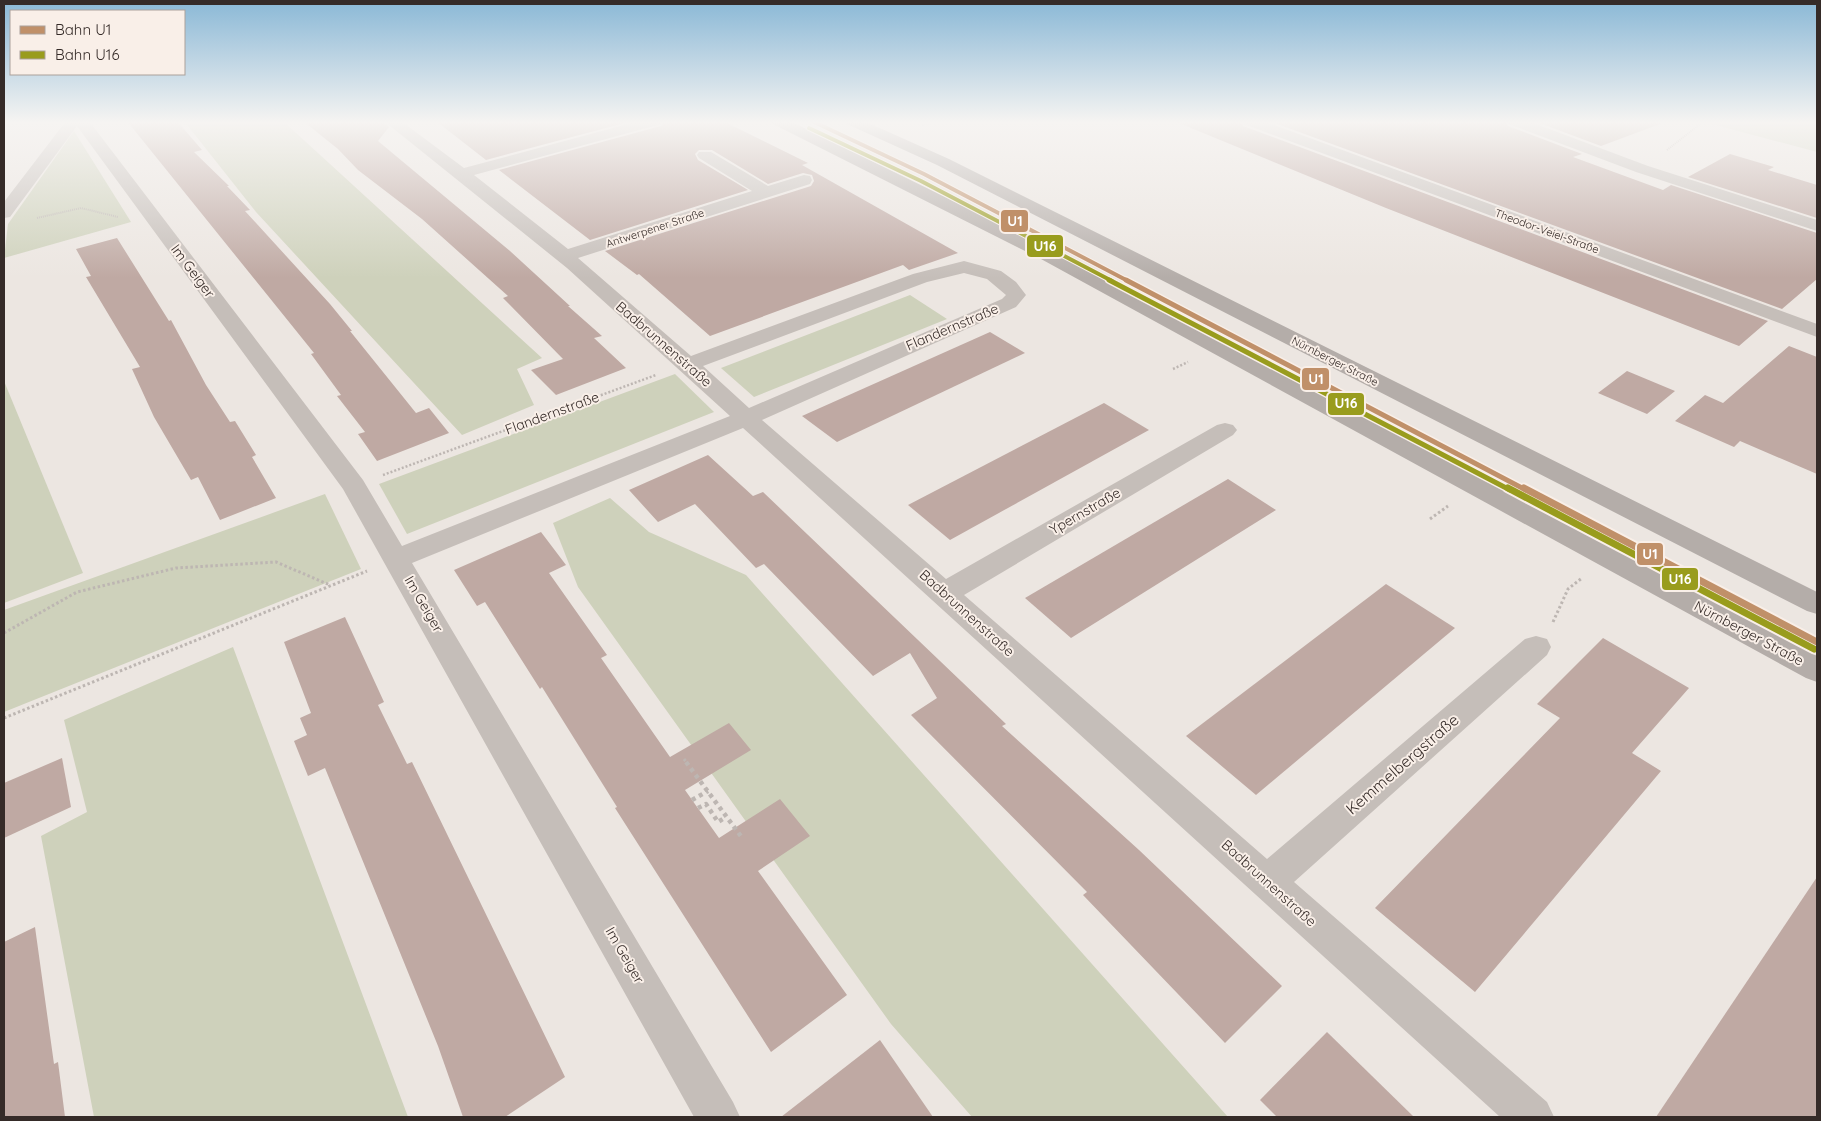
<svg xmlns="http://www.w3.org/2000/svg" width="1821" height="1121" font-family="Quicksand,sans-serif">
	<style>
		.green { fill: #ced1bb }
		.building { fill: #bfa9a3 }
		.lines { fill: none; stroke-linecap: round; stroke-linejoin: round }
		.path-far3 { stroke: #bdb6b2; stroke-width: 2; stroke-dasharray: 1 1; stroke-linecap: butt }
		.path-far2 { stroke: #bdb6b2; stroke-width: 2.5; stroke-dasharray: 2 2; stroke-linecap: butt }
		.path-far1 { stroke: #bdb6b2; stroke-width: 3; stroke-dasharray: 2.5 2.5; stroke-linecap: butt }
		.path { stroke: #bdb6b2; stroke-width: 4.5; stroke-dasharray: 4 4; stroke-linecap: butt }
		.minor { fill: #c5beb9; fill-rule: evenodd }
		.major { fill: #b4ada9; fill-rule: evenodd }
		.rail-1-far2-casing { stroke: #f9efe8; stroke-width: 6 }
		.rail-1-far1-casing { stroke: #f9efe8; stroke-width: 8 }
		.rail-1-casing { stroke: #f9efe8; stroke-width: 11 }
		.rail-2-far2-casing { stroke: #f9efe8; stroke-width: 6 }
		.rail-2-far1-casing { stroke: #f9efe8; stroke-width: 8 }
		.rail-2-casing { stroke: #f9efe8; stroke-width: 11 }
		.rail-1-far2 { stroke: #c09069; stroke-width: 4 }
		.rail-1-far1 { stroke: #c09069; stroke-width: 5 }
		.rail-1 { stroke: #c09069; stroke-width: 7 }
		.rail-2-far2 { stroke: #999c1d; stroke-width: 4 }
		.rail-2-far1 { stroke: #999c1d; stroke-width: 5 }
		.rail-2 { stroke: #999c1d; stroke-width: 7 }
		.labels { text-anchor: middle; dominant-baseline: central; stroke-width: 4; stroke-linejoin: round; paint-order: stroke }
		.far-street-label { font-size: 11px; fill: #352b28; stroke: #f9efe8 }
		.street-label { font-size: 14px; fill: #352b28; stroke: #f9efe8 }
		.near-street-label { font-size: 16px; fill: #352b28; stroke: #f9efe8 }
		.line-badge { stroke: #f9efe8; stroke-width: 2 }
		.badge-label { font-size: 14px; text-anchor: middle; font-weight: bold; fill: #fff }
	</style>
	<rect width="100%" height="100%" fill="#ece6e1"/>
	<g class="green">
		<path d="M 184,121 L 283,121 L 542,358 L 517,369 L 534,405 L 462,435 L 256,212 Z"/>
		<path d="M 1703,121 L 1817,121 L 1817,152 L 1712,124 Z"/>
		<path d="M 74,131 L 131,222 L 4,258 L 8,224 Z"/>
		<path d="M 910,295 L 947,319 L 754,397 L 721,368 Z"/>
		<path d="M 675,374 L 714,412 L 407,534 L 379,484 Z"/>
		<path d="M 4,381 L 83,573 L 4,603 Z"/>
		<path d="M 325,494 L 361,569 L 4,712 L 4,610 Z"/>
		<path d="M 610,498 L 649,532 L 746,575 L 1228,1117 L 972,1117 L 891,1024 L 578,587 L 553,523 Z"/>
		<path d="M 233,647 L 408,1117 L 94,1117 L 41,836 L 87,812 L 64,720 Z"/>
	</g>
	<g class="building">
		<path d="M 127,121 L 177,121 L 202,150 L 194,152 L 229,186 L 227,186 L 250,210 L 245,211 L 330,304 L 352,331 L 350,331 L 416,413 L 429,408 L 449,433 L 377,461 L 358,434 L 365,432 L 337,396 L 341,395 L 311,354 L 314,353 Z"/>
		<path d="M 303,121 L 382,121 L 389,127 L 378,141 L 510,251 L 570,306 L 568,306 L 602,336 L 594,338 L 626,368 L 556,395 L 531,370 L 563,359 L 503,298 L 508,296 L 422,219 L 358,170 L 338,149 Z"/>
		<path d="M 436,121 L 632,121 L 486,160 Z"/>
		<path d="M 665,121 L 723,121 L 808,163 L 802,165 L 958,253 L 909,270 L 903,265 L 710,336 L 639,274 L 637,275 L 605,251 L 811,186 L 814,181 L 812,175 L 803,173 L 768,184 L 712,150 L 699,150 L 695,154 L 698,160 L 748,190 L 590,240 L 499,170 L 661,126 Z"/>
		<path d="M 1174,121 L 1240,121 L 1243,126 L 1768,321 L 1739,346 L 1386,208 Z"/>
		<path d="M 1269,121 L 1505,121 L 1508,126 L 1582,154 L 1573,157 L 1663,190 L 1671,185 L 1817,233 L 1817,279 L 1782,309 Z"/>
		<path d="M 1534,121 L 1660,121 L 1660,124 L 1601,146 Z"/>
		<path d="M 1730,154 L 1774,167 L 1768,170 L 1817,185 L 1817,218 L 1688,177 Z"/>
		<path d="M 117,238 L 169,321 L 171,320 L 206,385 L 230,422 L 235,421 L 256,455 L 252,457 L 276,498 L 220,520 L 198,477 L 191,480 L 154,417 L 132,369 L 140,367 L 86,277 L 91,276 L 76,249 Z"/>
		<path d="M 990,332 L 1025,353 L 837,442 L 802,416 Z"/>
		<path d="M 1789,346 L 1817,357 L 1817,474 L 1740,441 L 1734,447 L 1675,421 L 1705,395 L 1723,403 Z"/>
		<path d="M 1627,371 L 1675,391 L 1647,414 L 1598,393 Z"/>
		<path d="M 1104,403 L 1149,430 L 950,540 L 908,505 Z"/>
		<path d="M 708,455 L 753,496 L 763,492 L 1006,724 L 1002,726 L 1139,850 L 1282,986 L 1225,1043 L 1083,895 L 1087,892 L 911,715 L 937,698 L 910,653 L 873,676 L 764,564 L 756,568 L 695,504 L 658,522 L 629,490 Z"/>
		<path d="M 1228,479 L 1276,510 L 1071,638 L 1025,598 Z"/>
		<path d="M 541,532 L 566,565 L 549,573 L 607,655 L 601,658 L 670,757 L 729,723 L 751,750 L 685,790 L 719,838 L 780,799 L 810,836 L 758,871 L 847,995 L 771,1052 L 615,808 L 617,807 L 542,687 L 540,689 L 485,602 L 477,606 L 454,570 Z"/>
		<path d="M 1386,584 L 1455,628 L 1256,795 L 1186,736 Z"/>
		<path d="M 345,617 L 384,702 L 378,705 L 407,764 L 412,762 L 565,1077 L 505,1117 L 463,1117 L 438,1046 L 325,768 L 308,776 L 294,741 L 307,735 L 300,718 L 311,713 L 284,642 Z"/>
		<path d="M 1603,638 L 1689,688 L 1632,753 L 1661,771 L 1475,992 L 1375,908 L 1560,718 L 1537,704 Z"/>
		<path d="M 62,758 L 71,807 L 4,838 L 4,783 Z"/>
		<path d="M 1817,877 L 1817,1117 L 1656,1117 Z"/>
		<path d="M 35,927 L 54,1064 L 58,1062 L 65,1117 L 4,1117 L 4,942 Z"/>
		<path d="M 1327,1032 L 1414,1117 L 1277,1117 L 1260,1100 Z"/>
		<path d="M 880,1040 L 933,1117 L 781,1117 Z"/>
	</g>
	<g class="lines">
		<g class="path-far3">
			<path d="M 922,125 L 936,121"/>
			<path d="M 1667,150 L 1704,121"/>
			<path d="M 37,218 L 81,208 L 118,217"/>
		</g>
		<g class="path-far2">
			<path d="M 1173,369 L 1188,362"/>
			<path d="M 383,475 L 656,375"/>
		</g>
		<g class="path-far1">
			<path d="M 1430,519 L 1448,506"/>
			<path d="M 1553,622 L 1568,589 L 1582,578"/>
			<path d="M 4,633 L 77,592 L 176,568 L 276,562 L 330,585"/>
			<path d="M 4,718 L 367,571"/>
			<path d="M 684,759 L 687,763"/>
		</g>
		<g class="path">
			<path d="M 686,762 L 743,839"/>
			<path d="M 692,800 L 708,791"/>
			<path d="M 698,808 L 706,804 L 718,822 L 726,817"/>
		</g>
		<g class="minor">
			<path d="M 66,121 L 89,121 L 363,480 L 402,546 L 730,416 L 567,268 L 384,121 L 401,121 L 464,168 L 639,121 L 663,121 L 661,124 L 474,175 L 568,249 L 752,191 L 699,158 L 697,155 L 699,152 L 711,152 L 768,186 L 804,175 L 810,176 L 812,180 L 810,184 L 578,258 L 691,356 L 913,274 L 964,261 L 1001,271 L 1016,282 L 1026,295 L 1016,307 L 762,420 L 946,579 L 1217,425 L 1225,423 L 1233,425 L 1237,430 L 1233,435 L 964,595 L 1267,859 L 1525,639 L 1536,636 L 1547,639 L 1551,647 L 1547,655 L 1294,882 L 1547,1102 L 1554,1117 L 1500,1117 L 743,428 L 412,563 L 733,1102 L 740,1117 L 694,1117 L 343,489 L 77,126 L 10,217 L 4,218 L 4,202 ZM 964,273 L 987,279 L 1006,295 L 1002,299 L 749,408 L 703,366 L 927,282 Z"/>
			<path d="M 1242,121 L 1263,121 L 1817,324 L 1817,337 L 1244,124 Z"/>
			<path d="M 1507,121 L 1528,121 L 1648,166 L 1817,220 L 1817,231 L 1636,172 L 1509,124 Z"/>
		</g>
		<g class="major">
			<path d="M 771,121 L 790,121 L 1055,251 L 1817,656 L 1817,682 L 1806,678 L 1041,259 L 773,124 Z"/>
			<path d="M 845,121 L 864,121 L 949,159 L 1817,592 L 1817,614 L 1807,611 L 937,165 L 847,124 Z"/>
		</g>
		<defs>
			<path id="rail-1-far2" d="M 812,121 L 924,174 L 1128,281"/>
			<path id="rail-1-far1" d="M 1126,280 L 1526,490"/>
			<path id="rail-1" d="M 1524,488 L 1817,642"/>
			<path id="rail-2-far2" d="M 809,128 L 921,181 L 1112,281"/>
			<path id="rail-2-far1" d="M 1109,280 L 1510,490"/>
			<path id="rail-2" d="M 1508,488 L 1814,649"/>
		</defs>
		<use href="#rail-1-far2" class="rail-1-far2-casing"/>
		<use href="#rail-1-far1" class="rail-1-far1-casing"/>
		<use href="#rail-1" class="rail-1-casing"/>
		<use href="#rail-2-far2" class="rail-2-far2-casing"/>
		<use href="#rail-2-far1" class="rail-2-far1-casing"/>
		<use href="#rail-2" class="rail-2-casing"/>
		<use href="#rail-1-far2" class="rail-1-far2"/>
		<use href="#rail-1-far1" class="rail-1-far1"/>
		<use href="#rail-1" class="rail-1"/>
		<use href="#rail-2-far2" class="rail-2-far2"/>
		<use href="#rail-2-far1" class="rail-2-far1"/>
		<use href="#rail-2" class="rail-2"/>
	</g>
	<linearGradient id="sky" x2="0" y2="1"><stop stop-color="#8ab8d6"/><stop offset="0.44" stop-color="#f6f4f2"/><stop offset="1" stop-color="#f6f4f2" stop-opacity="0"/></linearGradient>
	<rect width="1821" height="278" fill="url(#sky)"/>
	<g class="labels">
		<g class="far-street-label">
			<text transform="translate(655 228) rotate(-18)">Antwerpener Straße</text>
			<text transform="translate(1547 231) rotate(20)">Theodor-Veiel-Straße</text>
			<text transform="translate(1335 361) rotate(27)">Nürnberger Straße</text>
		</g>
		<g class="street-label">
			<text transform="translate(193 271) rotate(53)">Im Geiger</text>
			<text transform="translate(952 327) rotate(-23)">Flandernstraße</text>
			<text transform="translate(664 344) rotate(41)">Badbrunnenstraße</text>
			<text transform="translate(552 413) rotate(-20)">Flandernstraße</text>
			<text transform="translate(1085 511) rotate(-30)">Ypernstraße</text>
			<text transform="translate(424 604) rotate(60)">Im Geiger</text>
			<text transform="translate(967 613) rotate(42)">Badbrunnenstraße</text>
			<text transform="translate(1749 633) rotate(28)">Nürnberger Straße</text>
			<text transform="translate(1269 883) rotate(42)">Badbrunnenstraße</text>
			<text transform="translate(625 955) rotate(60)">Im Geiger</text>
		</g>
		<g class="near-street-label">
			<text transform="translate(1402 764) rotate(-41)">Kemmelbergstraße</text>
		</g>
	</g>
	<g class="line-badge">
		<rect x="1000" y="209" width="29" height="24" rx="5" fill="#c09069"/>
		<rect x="1026" y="234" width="38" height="24" rx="5" fill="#999c1d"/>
		<rect x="1301" y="367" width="29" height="24" rx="5" fill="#c09069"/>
		<rect x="1327" y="392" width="38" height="24" rx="5" fill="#999c1d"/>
		<rect x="1636" y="542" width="28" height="24" rx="5" fill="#c09069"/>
		<rect x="1661" y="567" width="38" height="24" rx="5" fill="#999c1d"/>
	</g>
	<g class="badge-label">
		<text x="1015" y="226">U1</text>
		<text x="1045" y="251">U16</text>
		<text x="1316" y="384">U1</text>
		<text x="1346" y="408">U16</text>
		<text x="1650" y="559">U1</text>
		<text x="1680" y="584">U16</text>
	</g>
	<rect width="1821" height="1121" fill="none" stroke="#352b28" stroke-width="10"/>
	<rect x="10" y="10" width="175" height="65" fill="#f9efe8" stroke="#aba19b"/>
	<rect x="20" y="26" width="25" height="8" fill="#c09069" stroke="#aba19b"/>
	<text x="55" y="35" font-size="15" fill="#352b28">Bahn U1</text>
	<rect x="20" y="51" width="25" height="8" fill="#999c1d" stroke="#aba19b"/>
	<text x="55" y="60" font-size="15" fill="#352b28">Bahn U16</text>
</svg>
